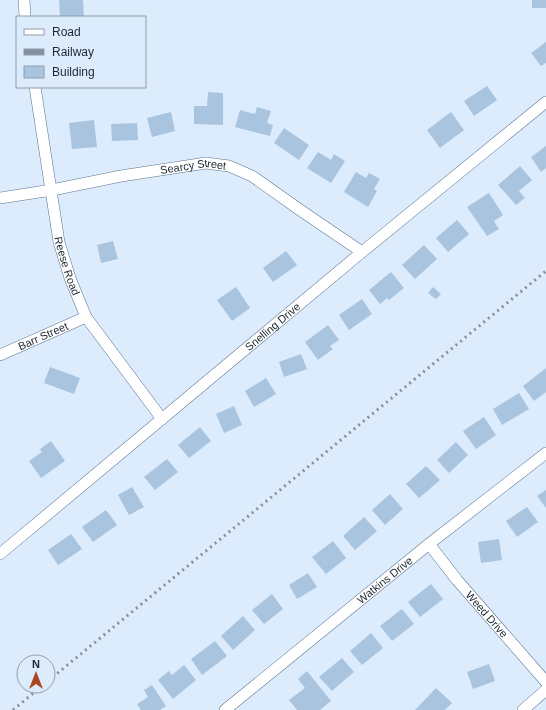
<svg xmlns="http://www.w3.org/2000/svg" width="546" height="710" font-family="Helvetica,sans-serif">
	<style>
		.building { fill: #a9c4df }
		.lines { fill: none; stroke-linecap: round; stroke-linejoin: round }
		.street-casing { stroke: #5c748d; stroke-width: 12 }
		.street { stroke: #fff; stroke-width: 11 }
		.rail { stroke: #83909e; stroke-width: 3; stroke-dasharray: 2 4; stroke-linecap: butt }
		.labels { text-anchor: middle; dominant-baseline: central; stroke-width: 3; stroke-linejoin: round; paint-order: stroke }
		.street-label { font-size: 11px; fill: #1d2731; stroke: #dcecfd }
	</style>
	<rect width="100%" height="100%" fill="#dcecfd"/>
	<g class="building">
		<path d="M 59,0 L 83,0 L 84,17 L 60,17 Z"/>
		<rect x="532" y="0" width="14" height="8"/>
		<path d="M 546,42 L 546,63 L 541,66 L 531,53 Z"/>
		<path d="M 487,86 L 497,100 L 474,116 L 464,101 Z"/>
		<path d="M 208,92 L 223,93 L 223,125 L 194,124 L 194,106 L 207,106 Z"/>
		<path d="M 257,107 L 271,111 L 267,123 L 273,125 L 270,136 L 235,127 L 240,110 L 255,114 Z"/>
		<path d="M 171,112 L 175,131 L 152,137 L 147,118 Z"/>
		<path d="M 451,112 L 464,130 L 440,148 L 427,130 Z"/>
		<path d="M 94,120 L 97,147 L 72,149 L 69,123 Z"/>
		<path d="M 137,123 L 138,140 L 112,141 L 111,124 Z"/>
		<path d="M 284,128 L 309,145 L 299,160 L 274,143 Z"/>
		<path d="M 546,146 L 546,168 L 541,172 L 531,157 Z"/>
		<path d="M 318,152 L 331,160 L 334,154 L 345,161 L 331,183 L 307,168 Z"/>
		<path d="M 520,166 L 532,180 L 519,191 L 525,198 L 516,205 L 498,185 Z"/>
		<path d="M 356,172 L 366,178 L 369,173 L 380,179 L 374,189 L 377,191 L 368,207 L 344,192 Z"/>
		<path d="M 489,193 L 503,215 L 494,221 L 499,229 L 487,236 L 467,207 Z"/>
		<path d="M 457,220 L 469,234 L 448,252 L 436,238 Z"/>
		<path d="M 113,241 L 118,259 L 101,263 L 97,245 Z"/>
		<path d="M 424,245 L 437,259 L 415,279 L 402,265 Z"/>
		<path d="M 286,251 L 297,265 L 273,282 L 263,268 Z"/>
		<path d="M 391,272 L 404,288 L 389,300 L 387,298 L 380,304 L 369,290 Z"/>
		<path d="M 236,287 L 250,308 L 232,321 L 217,300 Z"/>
		<path d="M 433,287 L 441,294 L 436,299 L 428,293 Z"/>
		<path d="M 362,299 L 372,314 L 349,330 L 339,315 Z"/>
		<path d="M 328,325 L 339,340 L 330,346 L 333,349 L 318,360 L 305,342 Z"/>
		<path d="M 301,354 L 307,369 L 284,377 L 279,362 Z"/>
		<path d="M 50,367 L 80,378 L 74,394 L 44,383 Z"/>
		<path d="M 546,368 L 546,392 L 534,401 L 523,386 Z"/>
		<path d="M 266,378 L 276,394 L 254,407 L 245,391 Z"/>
		<path d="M 519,393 L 529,409 L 502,425 L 493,409 Z"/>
		<path d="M 234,406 L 242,425 L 224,433 L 216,414 Z"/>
		<path d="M 484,417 L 496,435 L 476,449 L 463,431 Z"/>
		<path d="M 200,427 L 211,441 L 189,458 L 178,445 Z"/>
		<path d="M 51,441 L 65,461 L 41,478 L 29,461 L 42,452 L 40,449 Z"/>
		<path d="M 456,442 L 468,455 L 449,473 L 437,460 Z"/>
		<path d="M 167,459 L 178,472 L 155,490 L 144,477 Z"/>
		<path d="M 426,466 L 440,480 L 419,498 L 406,484 Z"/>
		<path d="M 132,487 L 144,507 L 129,515 L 118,495 Z"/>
		<path d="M 546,490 L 546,508 L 537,496 Z"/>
		<path d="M 390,494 L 403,509 L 385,525 L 372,510 Z"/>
		<path d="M 527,507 L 538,522 L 517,537 L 506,521 Z"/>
		<path d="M 106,510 L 117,525 L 93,542 L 82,527 Z"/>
		<path d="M 364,517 L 377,531 L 355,550 L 343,536 Z"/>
		<path d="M 71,534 L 82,549 L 58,565 L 48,550 Z"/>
		<path d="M 499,539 L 502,560 L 481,563 L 478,542 Z"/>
		<path d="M 333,541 L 346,558 L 326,574 L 312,557 Z"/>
		<path d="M 308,573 L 317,587 L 297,599 L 289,585 Z"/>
		<path d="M 431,584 L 443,599 L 420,617 L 408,602 Z"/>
		<path d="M 272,594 L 283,609 L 264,624 L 252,610 Z"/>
		<path d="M 402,609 L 414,624 L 392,641 L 380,626 Z"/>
		<path d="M 243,616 L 255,630 L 233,650 L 221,636 Z"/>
		<path d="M 371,633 L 383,648 L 362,665 L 350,651 Z"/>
		<path d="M 215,641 L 227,656 L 202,675 L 191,659 Z"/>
		<path d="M 342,658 L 354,672 L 332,691 L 319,677 Z"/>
		<path d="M 489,664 L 495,681 L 473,689 L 467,672 Z"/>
		<path d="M 184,665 L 196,680 L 173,699 L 158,680 L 169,671 L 172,675 Z"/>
		<path d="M 307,671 L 331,701 L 320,710 L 297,710 L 289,700 L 305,688 L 298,679 Z"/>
		<path d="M 152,685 L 166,706 L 160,710 L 141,710 L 137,704 L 148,697 L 144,690 Z"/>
		<path d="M 436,688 L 452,703 L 445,710 L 415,710 Z"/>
	</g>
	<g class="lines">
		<defs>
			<g id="street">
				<path d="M 24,0 L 25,17"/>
				<path id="s1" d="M 35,87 L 59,242 L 70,278 L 86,317 L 162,419"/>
				<path id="s2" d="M 0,198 L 52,190 L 121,176 L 206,163 L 229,166 L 252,176 L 300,210 L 362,252"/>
				<path id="s3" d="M 0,355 L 86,317"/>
				<path id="s4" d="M 429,544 L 457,580 L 546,682"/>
				<path id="s5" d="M 0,554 L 362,252 L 546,102"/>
				<path id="s6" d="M 225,710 L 429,544 L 546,453"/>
				<path d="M 523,710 L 546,690"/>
			</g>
		</defs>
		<use href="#street" class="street-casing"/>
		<use href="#street" class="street"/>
		<g class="rail">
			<path d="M 48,681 L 546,271"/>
			<path d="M 13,710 L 42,686"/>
		</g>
	</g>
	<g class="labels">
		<g class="street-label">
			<text stroke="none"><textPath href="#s2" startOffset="196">Searcy Street</textPath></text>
			<text stroke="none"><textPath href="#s1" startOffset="182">Reese Road</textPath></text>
			<text stroke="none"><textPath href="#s5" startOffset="355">Snelling Drive</textPath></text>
			<text stroke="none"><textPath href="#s3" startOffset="47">Barr Street</textPath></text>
			<text stroke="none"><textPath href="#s6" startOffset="206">Watkins Drive</textPath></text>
			<text stroke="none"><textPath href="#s4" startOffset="91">Weed Drive</textPath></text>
		</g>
	</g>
	<rect x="16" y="16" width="130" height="72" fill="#dcecfd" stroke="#909dab"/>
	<rect x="24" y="29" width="20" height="6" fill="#ffffff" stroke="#909dab"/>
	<text x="52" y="36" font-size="12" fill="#1d2731">Road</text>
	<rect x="24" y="49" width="20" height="6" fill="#83909e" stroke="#909dab"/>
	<text x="52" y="56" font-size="12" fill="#1d2731">Railway</text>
	<rect x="24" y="66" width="20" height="12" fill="#a9c4df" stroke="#909dab"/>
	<text x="52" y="76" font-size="12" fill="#1d2731">Building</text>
	<g transform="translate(36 674)"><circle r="19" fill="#dcecfd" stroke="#909dab"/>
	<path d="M0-3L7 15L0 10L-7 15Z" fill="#ac4620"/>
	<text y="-6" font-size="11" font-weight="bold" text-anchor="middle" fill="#1d2731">N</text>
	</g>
</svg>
